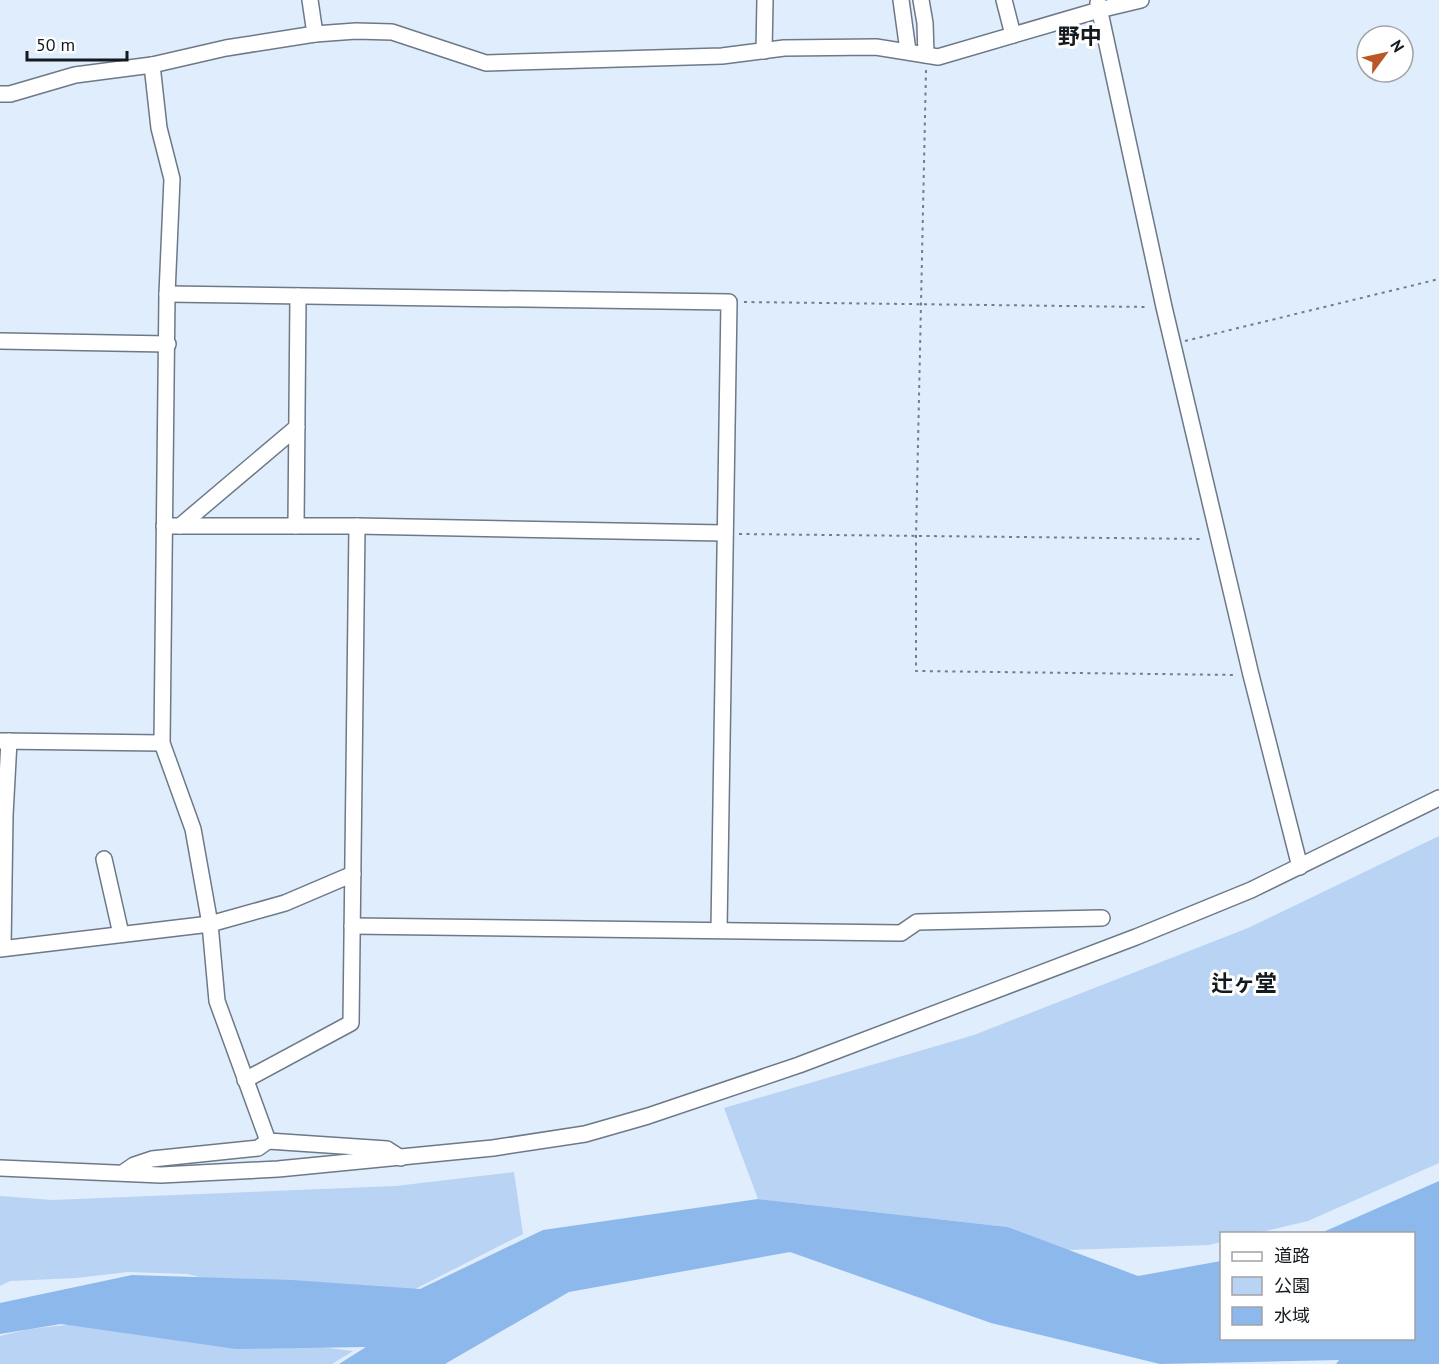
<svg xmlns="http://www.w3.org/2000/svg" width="1439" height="1364" font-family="'PT Sans','Noto Sans JP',sans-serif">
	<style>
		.green { fill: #b8d3f3 }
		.water { fill: #8db8ec }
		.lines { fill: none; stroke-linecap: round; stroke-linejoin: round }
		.minor-casing { stroke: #6d7987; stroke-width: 18 }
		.path { stroke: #747d87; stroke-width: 2; stroke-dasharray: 3 4.5; stroke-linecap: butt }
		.minor { stroke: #fff; stroke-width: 15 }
		.labels { text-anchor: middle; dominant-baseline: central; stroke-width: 6; stroke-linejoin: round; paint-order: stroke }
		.neighbourhood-label { font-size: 22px; font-weight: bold; fill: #151a1f; stroke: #fff }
	</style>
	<rect width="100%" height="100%" fill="#e0edfc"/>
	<g class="green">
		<path d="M 1439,836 L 1439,1163 L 1308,1221 L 1257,1233 L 1222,1234 L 1221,1242 L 1209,1245 L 1068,1250 L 1008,1227 L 758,1199 L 724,1108 L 974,1035 L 1248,928 Z"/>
		<path d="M 514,1172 L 523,1234 L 366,1314 L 294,1303 L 188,1274 L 128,1272 L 76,1278 L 10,1281 L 0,1286 L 0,1196 L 52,1200 L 396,1186 Z"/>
		<path d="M 103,1321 L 353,1351 L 332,1364 L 0,1364 L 0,1336 L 29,1329 Z"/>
	</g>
	<path class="water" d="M 1439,1181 L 1439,1364 L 1336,1364 L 1339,1360 L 1160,1364 L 991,1323 L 790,1252 L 569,1292 L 445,1364 L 339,1364 L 366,1347 L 236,1349 L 61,1324 L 0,1334 L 0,1303 L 132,1275 L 292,1280 L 420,1289 L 543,1230 L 758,1199 L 1008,1227 L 1138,1276 L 1221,1261 L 1222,1338 L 1414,1338 L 1414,1234 L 1321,1233 Z"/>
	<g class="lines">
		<defs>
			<g id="minor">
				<path d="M 310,0 L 315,34"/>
				<path d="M 901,0 L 908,51"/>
				<path d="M 921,0 L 925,23 L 926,55"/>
				<path d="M 1004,0 L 1013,35"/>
				<path d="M 1098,3 L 1164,307 L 1251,675 L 1300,867"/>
				<path d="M 764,51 L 765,0"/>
				<path d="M 152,65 L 159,128 L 172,179 L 167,294 L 162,743 L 193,829 L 210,924 L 217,1001 L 268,1141 L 387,1149 L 401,1158"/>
				<path d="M 0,94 L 10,94 L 75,75 L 152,65 L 226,48 L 315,34 L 356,31 L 392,32 L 486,63 L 722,56 L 784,48 L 876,47 L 938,57 L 1099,10 L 1141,0"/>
				<path d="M 167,294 L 729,302 L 719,930"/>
				<path d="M 0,341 L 168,344"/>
				<path d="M 164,526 L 357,526 L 723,533"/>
				<path d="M 180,526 L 297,427"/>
				<path d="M 296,526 L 298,296"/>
				<path d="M 0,741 L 162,743"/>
				<path d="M 104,859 L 121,934"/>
				<path d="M 352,926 L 901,933 L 917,922 L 1102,918"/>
				<path d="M 3,948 L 5,815 L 9,741"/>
				<path d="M 0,949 L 210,924 L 285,903 L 353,874"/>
				<path d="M 245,1080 L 351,1023 L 357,526"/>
				<path d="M 0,1168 L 161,1175 L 278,1169 L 493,1148 L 585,1134 L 648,1116 L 799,1065 L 1136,937 L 1251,890 L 1439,798"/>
				<path d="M 124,1172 L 134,1165 L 152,1159 L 258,1148 L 268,1141"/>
			</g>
		</defs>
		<use href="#minor" class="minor-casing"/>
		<g class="path">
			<path d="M 926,70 L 916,537 L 916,671 L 1236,675"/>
			<path d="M 744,302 L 1149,307"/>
			<path d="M 1185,341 L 1439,279"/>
			<path d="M 739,534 L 1204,539"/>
		</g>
		<use href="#minor" class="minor"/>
	</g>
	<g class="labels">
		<g class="neighbourhood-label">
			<text x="1080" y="36">野中</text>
			<text x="1244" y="983">辻ヶ堂</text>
		</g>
	</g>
	<rect x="1220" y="1232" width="195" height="108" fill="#ffffff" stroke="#a1a3a5" stroke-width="1.5"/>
	<rect x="1232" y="1252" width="30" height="9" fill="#ffffff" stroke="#a1a3a5" stroke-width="1.5"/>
	<text x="1274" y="1262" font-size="18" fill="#151a1f">道路</text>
	<rect x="1232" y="1277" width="30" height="18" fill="#b8d3f3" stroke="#a1a3a5" stroke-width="1.5"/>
	<text x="1274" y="1292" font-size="18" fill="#151a1f">公園</text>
	<rect x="1232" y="1307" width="30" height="18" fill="#8db8ec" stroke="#a1a3a5" stroke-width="1.5"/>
	<text x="1274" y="1322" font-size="18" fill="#151a1f">水域</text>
	<g transform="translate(1385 54) rotate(57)"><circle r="28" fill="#ffffff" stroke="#a1a3a5" stroke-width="1.5"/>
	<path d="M0-4.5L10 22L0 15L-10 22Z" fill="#bb5626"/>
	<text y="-9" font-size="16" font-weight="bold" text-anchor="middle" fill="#151a1f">N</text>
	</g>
	<path d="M27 51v9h100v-9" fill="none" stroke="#151a1f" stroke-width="3"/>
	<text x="36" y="51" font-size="18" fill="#151a1f" stroke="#ffffff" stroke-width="4.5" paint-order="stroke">50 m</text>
</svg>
